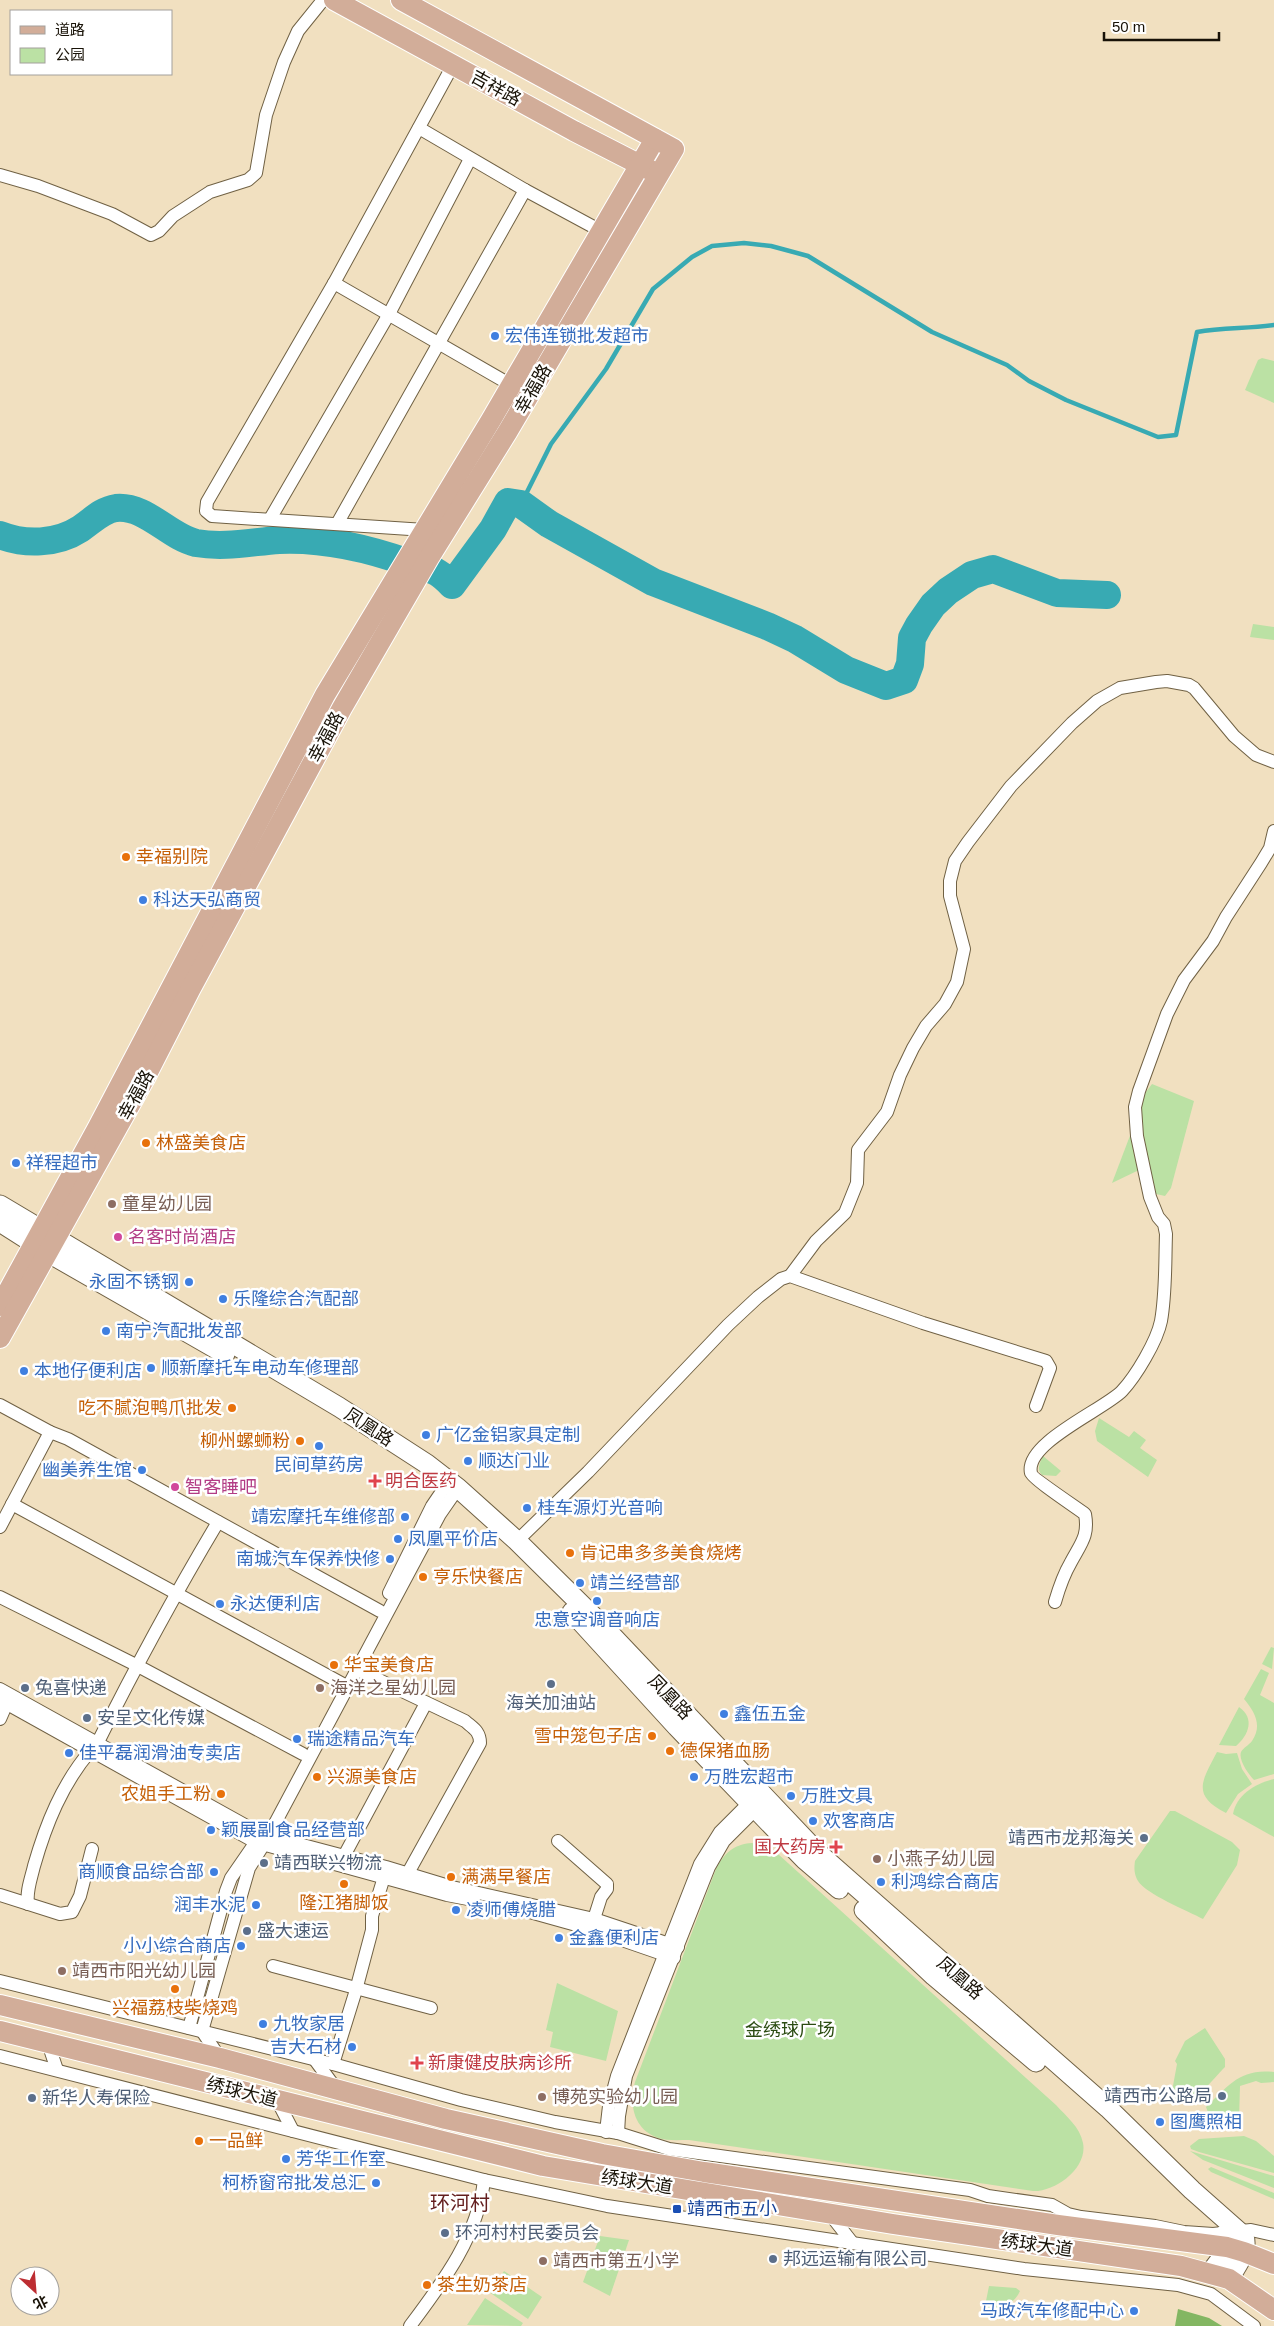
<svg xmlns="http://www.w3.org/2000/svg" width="1274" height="2326" font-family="Arial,'Noto Sans SC',sans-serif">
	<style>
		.green { fill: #bbe1a4 }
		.forest { fill: #83b662 }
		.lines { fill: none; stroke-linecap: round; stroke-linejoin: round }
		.stream { stroke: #38aab3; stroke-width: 4.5 }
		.river { stroke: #38aab3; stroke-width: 28 }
		.street-casing { stroke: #706144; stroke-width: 14 }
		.secondary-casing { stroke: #706144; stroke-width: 21 }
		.primary-casing { stroke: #fff; stroke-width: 22 }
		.street { stroke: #fff; stroke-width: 12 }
		.secondary { stroke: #fff; stroke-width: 19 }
		.primary { stroke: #d2ad99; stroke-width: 20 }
		.shop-dot { fill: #3f7fe0; stroke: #fff; stroke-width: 2 }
		.food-dot { fill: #e8710a; stroke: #fff; stroke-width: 2 }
		.education-dot { fill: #8d6e63; stroke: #fff; stroke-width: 2 }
		.hotel-dot { fill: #d1479c; stroke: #fff; stroke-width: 2 }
		.health-dot { fill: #e0444e; stroke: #fff; stroke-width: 2 }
		.service-dot { fill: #5c6f8a; stroke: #fff; stroke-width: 2 }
		.transit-dot { fill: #1a4fb4; stroke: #fff; stroke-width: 2 }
		.labels { text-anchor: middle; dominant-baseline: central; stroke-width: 5; stroke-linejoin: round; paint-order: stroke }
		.street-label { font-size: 18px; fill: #181207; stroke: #fff }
		.shop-label { font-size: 18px; fill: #366cbe; stroke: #fff; text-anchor: start }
		.food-label { font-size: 18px; fill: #c56008; stroke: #fff; text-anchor: start }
		.education-label { font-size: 18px; fill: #785e54; stroke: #fff; text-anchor: start }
		.hotel-label { font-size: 18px; fill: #b23c85; stroke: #fff; text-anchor: start }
		.health-label { font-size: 18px; fill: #be3a42; stroke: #fff; text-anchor: start }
		.service-label { font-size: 18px; fill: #4e5e75; stroke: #fff; text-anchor: start }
		.park-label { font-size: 18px; fill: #2b4c12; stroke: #fff }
		.transit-label { font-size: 18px; fill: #164399; stroke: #fff; text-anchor: start }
		.quarter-label { font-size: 20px; fill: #631e1e; stroke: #fff }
	</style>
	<rect width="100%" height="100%" fill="#f1e0c0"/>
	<g class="green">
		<path d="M 1262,358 L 1274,361 L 1274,403 L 1245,390 L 1258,360 Z"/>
		<path d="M 1253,624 L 1274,627 L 1274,640 L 1250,637 Z"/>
		<path d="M 1152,1084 L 1194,1101 L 1171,1188 L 1165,1196 L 1156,1194 L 1138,1114 L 1143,1096 Z"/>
		<path d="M 1131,1133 L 1139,1170 L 1112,1183 Z"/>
		<path d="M 1099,1418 L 1129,1437 L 1134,1431 L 1146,1440 L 1140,1448 L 1157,1460 L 1148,1477 L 1097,1441 L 1095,1431 Z"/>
		<path d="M 1043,1456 L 1061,1471 L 1056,1476 L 1042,1475 C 1036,1469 1040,1463 1043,1456 Z"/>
		<path d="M 1271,1647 L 1274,1648 L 1272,1669 L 1262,1664 Z"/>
		<path d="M 1261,1669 L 1269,1673 L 1260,1695 L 1274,1703 L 1274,1774 L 1254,1780 C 1249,1775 1238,1760 1241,1752 C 1243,1748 1249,1745 1252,1741 C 1263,1725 1254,1711 1244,1699 Z"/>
		<path d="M 1239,1707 C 1255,1718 1249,1735 1236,1746 L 1219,1745 Z"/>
		<path d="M 1217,1752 L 1226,1754 L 1237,1753 L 1242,1769 L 1252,1784 L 1238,1794 L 1226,1813 C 1191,1795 1202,1781 1217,1752 Z"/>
		<path d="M 1274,1779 L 1274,1837 L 1233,1814 C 1236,1795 1256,1783 1274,1779 Z"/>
		<path d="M 1170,1811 L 1175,1811 L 1232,1842 L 1240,1850 L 1237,1865 L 1203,1919 C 1188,1911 1146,1894 1138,1881 C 1134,1874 1134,1868 1135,1861 Z"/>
		<path d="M 752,1843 L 772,1849 L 778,1854 L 1056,2105 C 1066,2116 1080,2127 1083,2143 C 1088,2168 1055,2192 1033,2191 L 689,2140 C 679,2140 667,2141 658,2138 C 633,2129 629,2104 635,2082 L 716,1869 C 724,1854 733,1844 752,1843 Z"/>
		<path d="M 557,1983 L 618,2011 L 606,2061 L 550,2047 L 553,2032 L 546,2030 Z"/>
		<path d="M 1205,2028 L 1225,2059 L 1225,2067 C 1209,2083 1195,2106 1170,2102 L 1177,2064 L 1175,2061 L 1185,2041 Z"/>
		<path d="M 1274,2072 L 1274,2082 L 1261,2083 L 1256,2081 L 1240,2086 L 1239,2121 L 1207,2124 L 1209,2115 L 1206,2107 C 1228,2086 1240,2068 1274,2072 Z"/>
		<path d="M 1244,2136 L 1256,2141 L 1274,2156 L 1274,2173 L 1199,2152 L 1191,2149 L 1190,2146 L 1199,2139 Z"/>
		<path d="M 1190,2151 L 1274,2176 L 1274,2188 L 1203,2160 Z"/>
		<path d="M 1211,2167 L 1274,2193 L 1274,2199 L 1211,2172 L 1208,2169 Z"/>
		<path d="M 600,2236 L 629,2240 L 610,2296 L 583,2282 Z"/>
		<path d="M 504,2271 L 542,2297 L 528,2319 L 489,2292 Z"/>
		<path d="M 989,2286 L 1016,2288 L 1020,2291 C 1014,2306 996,2309 983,2316 Z"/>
		<path d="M 485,2298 L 523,2323 L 521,2326 L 467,2325 Z"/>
	</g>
	<path class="forest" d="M 1178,2309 L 1209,2318 L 1222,2326 L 1175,2326 Z"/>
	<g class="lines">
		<path class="stream" d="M 521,504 L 551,444 L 606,369 L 653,289 L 692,257 L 712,246 L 744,243 L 771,246 L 808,256 L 932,332 L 1007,365 L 1029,381 L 1066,400 L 1158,437 L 1176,435 L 1197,332 C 1223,327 1248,329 1274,325"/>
		<path class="river" d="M 0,535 C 25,545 57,544 80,529 C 92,521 102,510 116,508 C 146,505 169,537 196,543 C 224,548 251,542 279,540 C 325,538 367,548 409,563 C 418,566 430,568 438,573 C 443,576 448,581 452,585 L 493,529 L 508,502 L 521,504 L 549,524 L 653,582 L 767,626 L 795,639 L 846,670 L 886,686 L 904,680 L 910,664 L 912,638 L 919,625 L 933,605 L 948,591 L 972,575 L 993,569 L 1057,593 L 1107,595"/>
		<defs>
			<g id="street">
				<path d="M 419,128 L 525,190 L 601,231"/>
				<path d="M 0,175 L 38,186 L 112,214 L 151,235 L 159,231 L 173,216 L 210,192 L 248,180 L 256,173 L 266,115 L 284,62 L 298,31 L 323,0"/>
				<path d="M 334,283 L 511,385"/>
				<path d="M 270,519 L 389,314 L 470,159"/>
				<path d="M 337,524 L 525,190"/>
				<path d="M 425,530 L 212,516 L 206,511 L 207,502 L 334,283 L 453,65"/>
				<path d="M 790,1276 L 816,1241 L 845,1213 L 857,1183 L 858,1150 L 887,1112 L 900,1075 L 913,1048 L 926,1026 L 945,1004 L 957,982 L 964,949 L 950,896 L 950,881 L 955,861 L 968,842 L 1011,786 L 1072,723 L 1097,701 L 1120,688 L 1156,682 L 1167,681 L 1189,685 L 1194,688 L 1234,736 L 1256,755 L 1274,762"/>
				<path d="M 0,1405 L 50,1432 L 68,1439 L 380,1611"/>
				<path d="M 12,1504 L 341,1683"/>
				<path d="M 0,1527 L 50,1432"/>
				<path d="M 517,1541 L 588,1472 L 728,1325 L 758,1297 L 781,1279 L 790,1276 L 923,1323 L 1046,1361 L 1050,1368 L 1036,1406"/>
				<path d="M 389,1593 L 432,1506 L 449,1481"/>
				<path d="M 0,1597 L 136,1665 L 303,1754"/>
				<path d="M 1055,1602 C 1059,1588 1064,1574 1071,1562 C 1081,1543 1089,1536 1085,1514 C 1077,1508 1032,1478 1031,1473 C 1024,1443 1105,1409 1122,1391 C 1136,1376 1157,1341 1161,1321 C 1166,1293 1165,1263 1166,1234 L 1164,1224 L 1158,1217 L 1150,1197 L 1137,1136 L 1135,1107 L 1139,1091 L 1167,1014 L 1184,980 L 1213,941 L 1226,917 L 1261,863 L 1270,848 L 1274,831"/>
				<path d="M 358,1670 L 465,1721 C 473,1728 480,1731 480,1743 L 408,1873"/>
				<path d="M 0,1689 L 261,1834 L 386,1867 L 452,1887 L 594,1919 L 678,1947"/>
				<path d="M 0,1700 L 255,1842 L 447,1895 L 473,1900"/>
				<path d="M 0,1719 L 7,1703"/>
				<path d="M 97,1744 C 135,1668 175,1594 218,1522"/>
				<path d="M 558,1841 L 607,1884 L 607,1889 L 601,1897 L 594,1919"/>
				<path d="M 344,1856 L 426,1703"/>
				<path d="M 0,1895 L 60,1914 L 72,1912 L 80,1896 L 92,1849"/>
				<path d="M 28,1904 C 26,1891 31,1879 34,1866 C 46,1824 62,1784 91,1750"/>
				<path d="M 526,1911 L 587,1928 L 674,1958"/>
				<path d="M 273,1966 L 431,2008"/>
				<path d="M 0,1981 L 333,2064 L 461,2100 L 555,2122 L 618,2133 L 669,2149 L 970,2190 L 988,2196 L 1052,2205 L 1068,2214 L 1081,2217 L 1155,2226 L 1184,2232 L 1213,2234 L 1251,2230 L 1274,2235"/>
				<path d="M 189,2028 L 226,1891 L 231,1878 L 260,1836"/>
				<path d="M 48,2043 L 57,2070"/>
				<path d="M 0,2056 L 484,2180 L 607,2206 L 1024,2269 L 1178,2285 L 1211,2294 L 1254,2326"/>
				<path d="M 220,2058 L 202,2031 L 249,1868 L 264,1844 L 440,1514 L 458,1488"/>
				<path d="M 315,2060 L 337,2090"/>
				<path d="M 333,2064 L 356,1990 L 372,1930 L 372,1916 L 384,1877"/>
				<path d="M 278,2102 L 293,2131"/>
				<path d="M 606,2132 L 609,2106 L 617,2076 L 700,1864 L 720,1832 L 754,1798"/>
				<path d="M 618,2133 L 619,2116 L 626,2076 L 709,1867 L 724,1841 L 761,1804"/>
				<path d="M 829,2213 L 851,2241"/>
				<path d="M 410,2326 C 443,2282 478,2236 484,2180"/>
			</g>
			<g id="secondary">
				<path d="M 0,1205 L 339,1407 L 427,1464 L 458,1488 L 517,1541 L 600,1623 L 818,1853 L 1108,2108 L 1192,2190 L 1244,2236 C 1249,2252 1236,2266 1229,2279"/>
				<path d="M 0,1222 L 47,1252 L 225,1354"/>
				<path d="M 572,1612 L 677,1727 L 804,1859 L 839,1889"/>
				<path d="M 864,1910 L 934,1976 L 1036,2062"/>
				<path d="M 1210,2273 C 1218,2262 1233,2248 1224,2235"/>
			</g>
			<g id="primary">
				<path d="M 334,0 L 574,131 L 652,171"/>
				<path d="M 0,1306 L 98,1127 L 325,695 L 491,420 L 655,139"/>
				<path d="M 0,1338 L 145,1078 L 190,990 L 342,708 L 429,558 L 508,431 L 674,149 L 401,0"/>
				<path d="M 0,2005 L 220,2058 L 446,2119 L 602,2154 L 704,2172 L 1058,2225 L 1227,2247 L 1244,2252 L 1274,2264"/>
				<path d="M 0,2031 L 543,2166 L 893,2224 L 1181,2266 L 1229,2279 L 1274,2310"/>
			</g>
		</defs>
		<use href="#street" class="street-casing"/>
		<use href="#secondary" class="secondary-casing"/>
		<use href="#primary" class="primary-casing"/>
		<use href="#street" class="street"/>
		<use href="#secondary" class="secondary"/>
		<use href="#primary" class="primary"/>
	</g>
	<g class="shop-dot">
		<circle cx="495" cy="336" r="5"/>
		<circle cx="143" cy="900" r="5"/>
		<circle cx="16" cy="1163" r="5"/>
		<circle cx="189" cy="1282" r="5"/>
		<circle cx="223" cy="1299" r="5"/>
		<circle cx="106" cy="1331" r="5"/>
		<circle cx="151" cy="1368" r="5"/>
		<circle cx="24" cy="1371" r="5"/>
		<circle cx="426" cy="1435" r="5"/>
		<circle cx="319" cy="1446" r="5"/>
		<circle cx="468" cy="1461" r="5"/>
		<circle cx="142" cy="1470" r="5"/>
		<circle cx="527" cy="1508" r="5"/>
		<circle cx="405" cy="1517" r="5"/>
		<circle cx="398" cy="1539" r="5"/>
		<circle cx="390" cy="1559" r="5"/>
		<circle cx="580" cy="1583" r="5"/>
		<circle cx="597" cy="1601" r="5"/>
		<circle cx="220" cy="1604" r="5"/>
		<circle cx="724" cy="1714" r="5"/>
		<circle cx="297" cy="1739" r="5"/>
		<circle cx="69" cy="1753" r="5"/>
		<circle cx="694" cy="1777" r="5"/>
		<circle cx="791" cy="1796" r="5"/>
		<circle cx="813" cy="1821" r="5"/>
		<circle cx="211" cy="1830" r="5"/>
		<circle cx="214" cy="1872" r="5"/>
		<circle cx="881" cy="1882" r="5"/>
		<circle cx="256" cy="1905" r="5"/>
		<circle cx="456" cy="1910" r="5"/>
		<circle cx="559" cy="1938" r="5"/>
		<circle cx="241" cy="1946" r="5"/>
		<circle cx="263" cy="2024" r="5"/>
		<circle cx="352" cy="2047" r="5"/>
		<circle cx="1160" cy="2122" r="5"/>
		<circle cx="286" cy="2159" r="5"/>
		<circle cx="376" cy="2183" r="5"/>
		<circle cx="1134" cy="2311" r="5"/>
	</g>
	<g class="food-dot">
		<circle cx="126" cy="857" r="5"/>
		<circle cx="146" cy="1143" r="5"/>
		<circle cx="232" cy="1408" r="5"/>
		<circle cx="300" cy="1441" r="5"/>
		<circle cx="570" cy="1553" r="5"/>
		<circle cx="423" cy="1577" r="5"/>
		<circle cx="334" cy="1665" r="5"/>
		<circle cx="652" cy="1736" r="5"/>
		<circle cx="670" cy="1751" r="5"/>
		<circle cx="317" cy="1777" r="5"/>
		<circle cx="221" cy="1794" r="5"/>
		<circle cx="451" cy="1877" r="5"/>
		<circle cx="344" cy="1884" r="5"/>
		<circle cx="175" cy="1989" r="5"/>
		<circle cx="199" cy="2141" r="5"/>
		<circle cx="427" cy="2285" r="5"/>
	</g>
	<g class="education-dot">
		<circle cx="112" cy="1204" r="5"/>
		<circle cx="320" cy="1688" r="5"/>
		<circle cx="877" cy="1859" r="5"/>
		<circle cx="62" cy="1971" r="5"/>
		<circle cx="542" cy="2097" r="5"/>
		<circle cx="543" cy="2261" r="5"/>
	</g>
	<g class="hotel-dot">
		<circle cx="118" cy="1237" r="5"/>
		<circle cx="175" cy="1487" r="5"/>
	</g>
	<g class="health-dot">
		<path d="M372.5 1473.5h5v5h5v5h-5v5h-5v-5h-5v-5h5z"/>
		<path d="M833.5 1839.5h5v5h5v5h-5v5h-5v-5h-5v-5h5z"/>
		<path d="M414.5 2055.5h5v5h5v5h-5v5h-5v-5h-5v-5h5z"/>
	</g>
	<g class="service-dot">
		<circle cx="551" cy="1684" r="5"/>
		<circle cx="25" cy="1688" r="5"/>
		<circle cx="87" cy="1718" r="5"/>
		<circle cx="1144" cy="1838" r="5"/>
		<circle cx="264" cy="1863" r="5"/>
		<circle cx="247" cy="1931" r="5"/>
		<circle cx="1222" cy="2096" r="5"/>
		<circle cx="32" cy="2098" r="5"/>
		<circle cx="445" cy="2233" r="5"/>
		<circle cx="773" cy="2259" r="5"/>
	</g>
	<rect class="transit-dot" x="672" y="2204" width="10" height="10" rx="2.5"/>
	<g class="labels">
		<g class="street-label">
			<text transform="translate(496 88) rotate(29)">吉祥路</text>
			<text transform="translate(533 389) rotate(-60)">幸福路</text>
			<text transform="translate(326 737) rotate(-62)">幸福路</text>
			<text transform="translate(136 1095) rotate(-61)">幸福路</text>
			<text transform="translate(369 1427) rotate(33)">凤凰路</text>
			<text transform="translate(670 1697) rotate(46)">凤凰路</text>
			<text transform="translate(960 1978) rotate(41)">凤凰路</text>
			<text transform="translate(242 2092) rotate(14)">绣球大道</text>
			<text transform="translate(637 2182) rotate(9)">绣球大道</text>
			<text transform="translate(1037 2245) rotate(8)">绣球大道</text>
		</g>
		<g class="shop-label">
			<text x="505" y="336">宏伟连锁批发超市</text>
			<text x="153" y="900">科达天弘商贸</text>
			<text x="26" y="1163">祥程超市</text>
			<text x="179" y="1282" text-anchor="end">永固不锈钢</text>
			<text x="233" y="1299">乐隆综合汽配部</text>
			<text x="116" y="1331">南宁汽配批发部</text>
			<text x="161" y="1368">顺新摩托车电动车修理部</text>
			<text x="34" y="1371">本地仔便利店</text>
			<text x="436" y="1435">广亿金铝家具定制</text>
			<text x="478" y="1461">顺达门业</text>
			<text x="319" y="1465" text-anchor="middle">民间草药房</text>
			<text x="132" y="1470" text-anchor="end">幽美养生馆</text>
			<text x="537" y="1508">桂车源灯光音响</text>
			<text x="395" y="1517" text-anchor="end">靖宏摩托车维修部</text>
			<text x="408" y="1539">凤凰平价店</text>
			<text x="380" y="1559" text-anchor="end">南城汽车保养快修</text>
			<text x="590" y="1583">靖兰经营部</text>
			<text x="230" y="1604">永达便利店</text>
			<text x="597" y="1620" text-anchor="middle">忠意空调音响店</text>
			<text x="734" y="1714">鑫伍五金</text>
			<text x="307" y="1739">瑞途精品汽车</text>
			<text x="79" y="1753">佳平磊润滑油专卖店</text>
			<text x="704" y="1777">万胜宏超市</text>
			<text x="801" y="1796">万胜文具</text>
			<text x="823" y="1821">欢客商店</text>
			<text x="221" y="1830">颖展副食品经营部</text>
			<text x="204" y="1872" text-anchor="end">商顺食品综合部</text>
			<text x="891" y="1882">利鸿综合商店</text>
			<text x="246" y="1905" text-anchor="end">润丰水泥</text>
			<text x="466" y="1910">凌师傅烧腊</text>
			<text x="569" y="1938">金鑫便利店</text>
			<text x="231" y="1946" text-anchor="end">小小综合商店</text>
			<text x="273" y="2024">九牧家居</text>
			<text x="342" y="2047" text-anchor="end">吉大石材</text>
			<text x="1170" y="2122">图鹰照相</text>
			<text x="296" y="2159">芳华工作室</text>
			<text x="366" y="2183" text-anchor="end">柯桥窗帘批发总汇</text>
			<text x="1124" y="2311" text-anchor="end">马政汽车修配中心</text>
		</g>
		<g class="food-label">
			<text x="136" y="857">幸福别院</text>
			<text x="156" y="1143">林盛美食店</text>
			<text x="222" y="1408" text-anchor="end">吃不腻泡鸭爪批发</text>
			<text x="290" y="1441" text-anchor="end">柳州螺蛳粉</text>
			<text x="580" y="1553">肯记串多多美食烧烤</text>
			<text x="433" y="1577">亨乐快餐店</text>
			<text x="344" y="1665">华宝美食店</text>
			<text x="642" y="1736" text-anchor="end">雪中笼包子店</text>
			<text x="680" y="1751">德保猪血肠</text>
			<text x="327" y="1777">兴源美食店</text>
			<text x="211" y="1794" text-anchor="end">农姐手工粉</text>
			<text x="461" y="1877">满满早餐店</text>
			<text x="344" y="1903" text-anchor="middle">隆江猪脚饭</text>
			<text x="175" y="2008" text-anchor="middle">兴福荔枝柴烧鸡</text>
			<text x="209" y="2141">一品鲜</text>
			<text x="437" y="2285">茶生奶茶店</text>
		</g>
		<g class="education-label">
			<text x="122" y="1204">童星幼儿园</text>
			<text x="330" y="1688">海洋之星幼儿园</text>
			<text x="887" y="1859">小燕子幼儿园</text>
			<text x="72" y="1971">靖西市阳光幼儿园</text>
			<text x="552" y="2097">博苑实验幼儿园</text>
			<text x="553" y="2261">靖西市第五小学</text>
		</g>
		<g class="hotel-label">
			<text x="128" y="1237">名客时尚酒店</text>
			<text x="185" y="1487">智客睡吧</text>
		</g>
		<g class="health-label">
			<text x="385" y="1481">明合医药</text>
			<text x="826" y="1847" text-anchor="end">国大药房</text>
			<text x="428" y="2063">新康健皮肤病诊所</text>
		</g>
		<g class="service-label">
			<text x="35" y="1688">兔喜快递</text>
			<text x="551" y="1703" text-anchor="middle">海关加油站</text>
			<text x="97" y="1718">安呈文化传媒</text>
			<text x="1134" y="1838" text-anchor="end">靖西市龙邦海关</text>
			<text x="274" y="1863">靖西联兴物流</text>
			<text x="257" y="1931">盛大速运</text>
			<text x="1212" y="2096" text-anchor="end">靖西市公路局</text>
			<text x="42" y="2098">新华人寿保险</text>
			<text x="455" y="2233">环河村村民委员会</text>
			<text x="783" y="2259">邦远运输有限公司</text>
		</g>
		<g class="park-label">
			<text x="790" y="2030">金绣球广场</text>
		</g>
		<g class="transit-label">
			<text x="687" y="2209">靖西市五小</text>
		</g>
		<g class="quarter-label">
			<text x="460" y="2203">环河村</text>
		</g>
	</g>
	<rect x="10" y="10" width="162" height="65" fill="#ffffff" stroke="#a3a09c"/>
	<rect x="20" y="26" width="25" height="8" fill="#d2ad99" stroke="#a3a09c"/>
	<text x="55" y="35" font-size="15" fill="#181207">道路</text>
	<rect x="20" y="48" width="25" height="15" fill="#bbe1a4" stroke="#a3a09c"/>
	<text x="55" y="60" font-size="15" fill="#181207">公园</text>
	<g transform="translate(35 2291) rotate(154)"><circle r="24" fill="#ffffff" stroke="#a3a09c"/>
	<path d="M0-4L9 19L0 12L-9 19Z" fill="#bd2d32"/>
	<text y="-8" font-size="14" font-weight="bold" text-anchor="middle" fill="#181207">北</text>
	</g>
	<path d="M1104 32v8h115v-8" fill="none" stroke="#181207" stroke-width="2.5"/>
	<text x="1112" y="32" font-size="15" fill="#181207" stroke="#ffffff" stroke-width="4" paint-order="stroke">50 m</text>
</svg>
